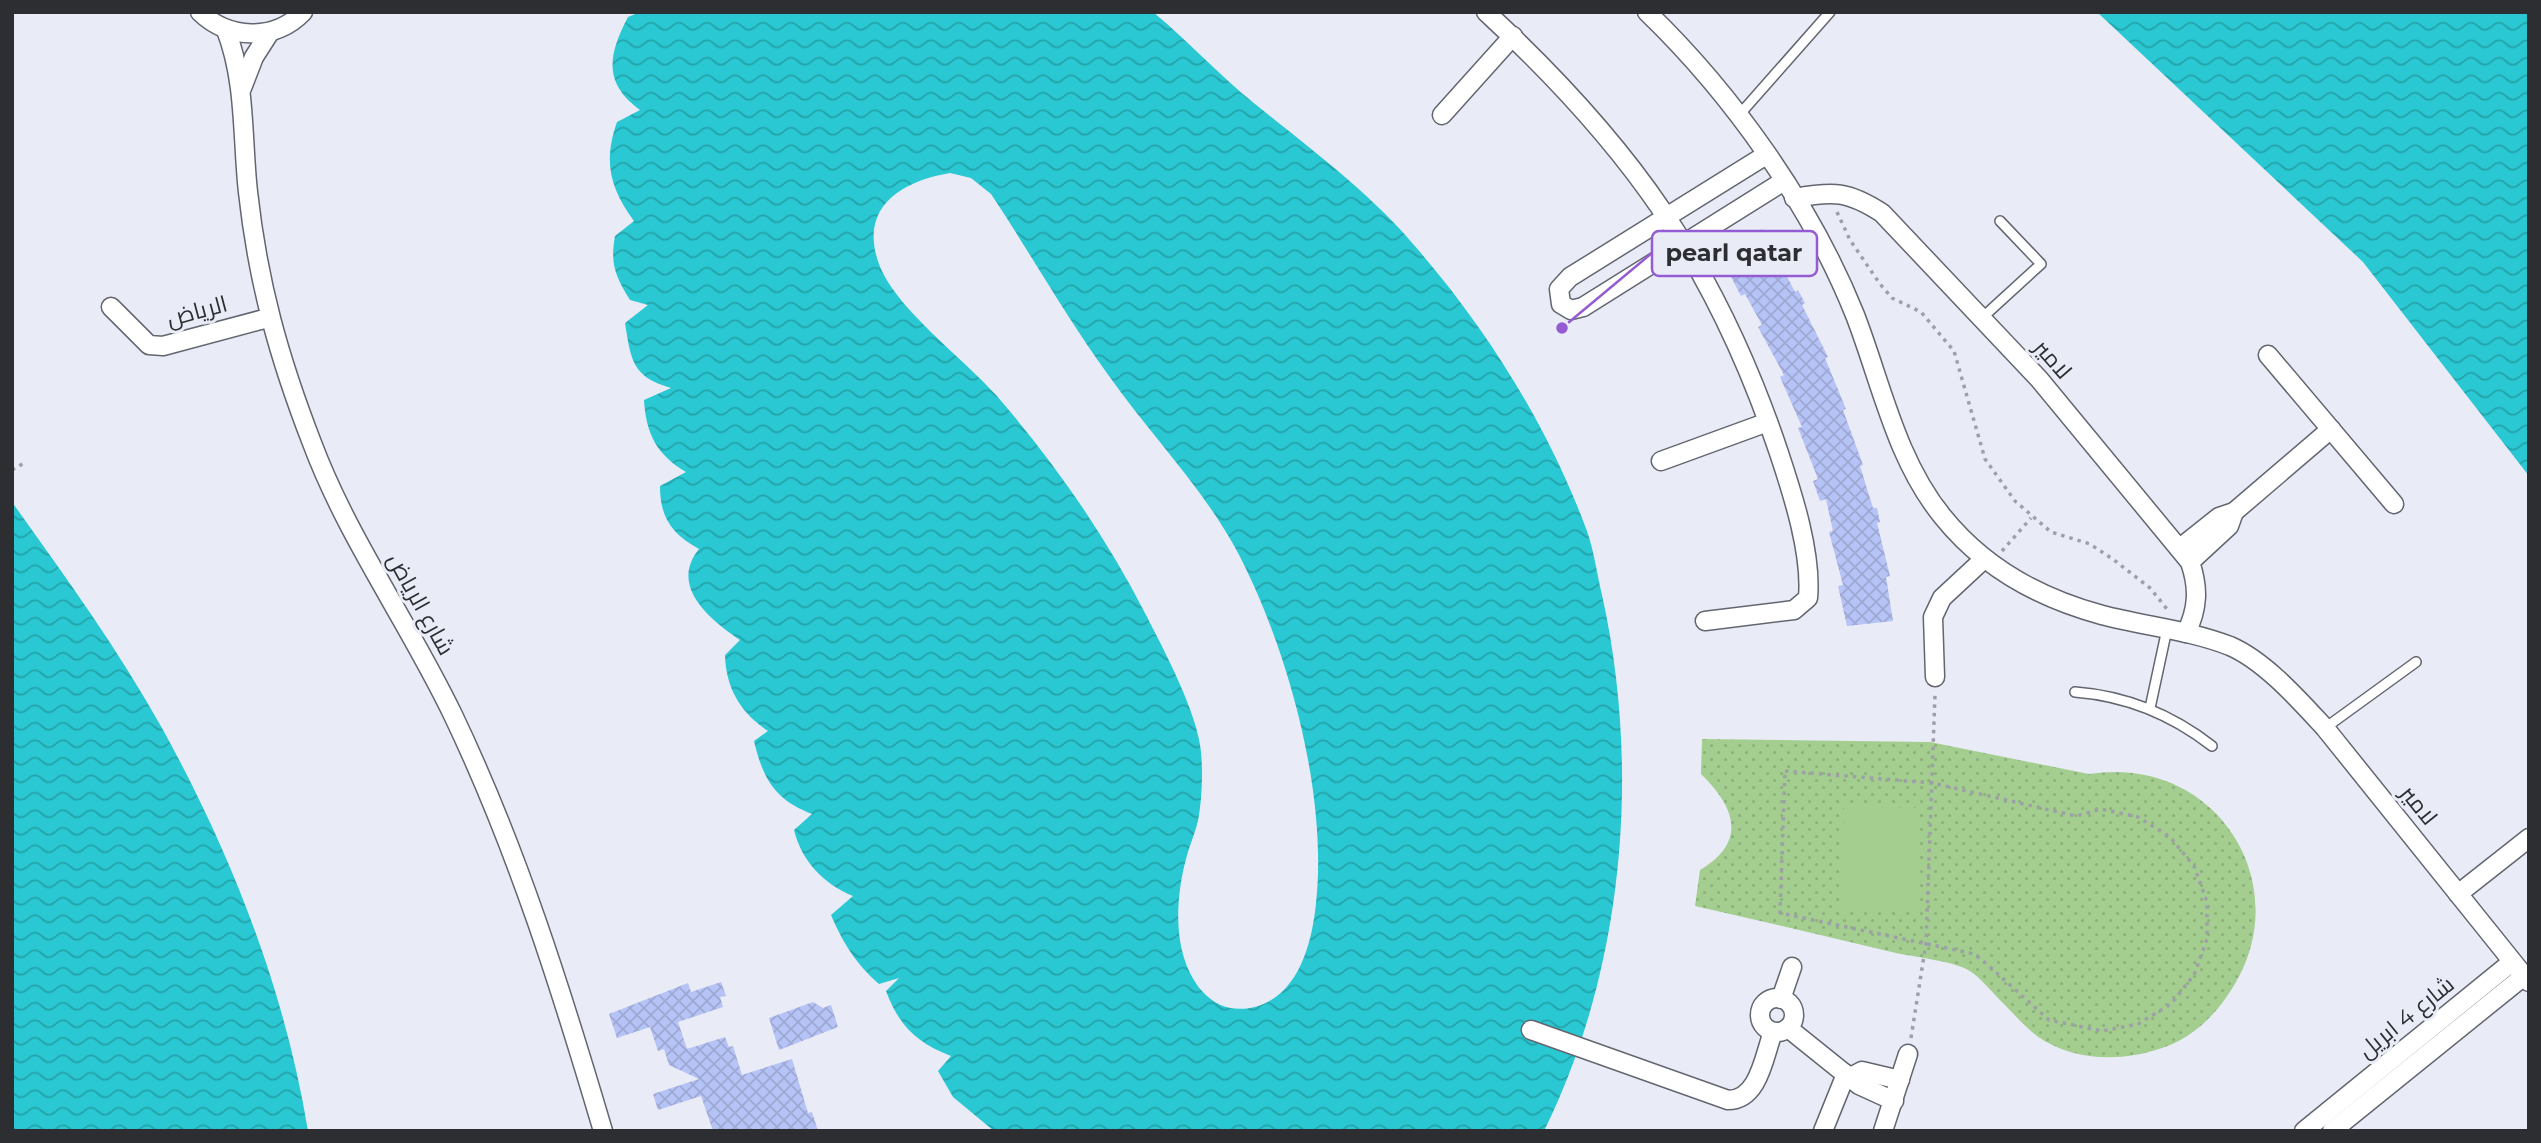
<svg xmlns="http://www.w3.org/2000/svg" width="2541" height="1143" font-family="Montserrat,Cairo,sans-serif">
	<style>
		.park { fill: url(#park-dots) }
		.pitch { fill: #a4ce8f }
		.water { fill: url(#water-waves); fill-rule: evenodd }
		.building { fill: url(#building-cross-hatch) }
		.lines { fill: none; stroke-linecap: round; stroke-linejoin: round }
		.lane-casing { stroke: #63666f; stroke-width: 12 }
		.street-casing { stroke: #63666f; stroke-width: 21 }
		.path { stroke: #9ea0a8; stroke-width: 3.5; stroke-dasharray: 3.5 5; stroke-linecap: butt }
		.lane { stroke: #fff; stroke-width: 9 }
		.street { stroke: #fff; stroke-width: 18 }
		.labels { text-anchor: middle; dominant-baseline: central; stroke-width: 6; stroke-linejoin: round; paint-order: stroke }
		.street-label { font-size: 23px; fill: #2d2e32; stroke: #e9ecf7 }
		.leader { fill: none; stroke: #955bd3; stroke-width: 2.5 }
		.callout-dot { fill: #955bd3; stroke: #e9ecf7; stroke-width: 2.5 }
		.callout { fill: #e9ecf7; stroke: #955bd3; stroke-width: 2.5 }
		.callout-label { font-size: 24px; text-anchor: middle; font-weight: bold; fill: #2d2e32 }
	</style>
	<defs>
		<pattern id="park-dots" width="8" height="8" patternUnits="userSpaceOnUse" patternTransform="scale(1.75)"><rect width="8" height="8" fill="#a4ce8f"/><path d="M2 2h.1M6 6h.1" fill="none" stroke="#8eb17c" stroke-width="1.8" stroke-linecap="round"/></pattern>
		<pattern id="water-waves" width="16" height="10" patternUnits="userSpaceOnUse" patternTransform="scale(1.75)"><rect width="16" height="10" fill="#29c8d2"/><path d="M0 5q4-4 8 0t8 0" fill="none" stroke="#24a3ab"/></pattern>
		<pattern id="building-cross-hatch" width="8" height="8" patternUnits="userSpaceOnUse" patternTransform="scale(1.75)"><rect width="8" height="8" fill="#b6c3f6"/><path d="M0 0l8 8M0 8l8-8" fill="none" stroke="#9da8d3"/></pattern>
	</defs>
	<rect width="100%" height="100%" fill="#e9ecf7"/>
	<path class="park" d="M 1702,739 L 1930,742 L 2089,774 C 2220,753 2304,893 2225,999 C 2209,1022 2186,1041 2159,1049 C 2120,1062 2072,1061 2037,1036 C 2025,1027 2014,1014 2003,1003 C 1992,993 1981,977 1968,970 C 1952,961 1915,957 1896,953 C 1829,937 1762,921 1695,906 L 1700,870 C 1747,842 1736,808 1701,774 Z"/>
	<path class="pitch" d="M 1844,806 L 1920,808 L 1918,910 L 1841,908 Z"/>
	<g class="water">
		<path d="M 640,12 L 1153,12 C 1188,41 1219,75 1255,104 C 1313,151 1372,194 1420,252 C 1491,335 1549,429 1587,531 C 1594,551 1597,574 1602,595 C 1641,770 1624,969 1544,1131 L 994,1131 L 953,1097 L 938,1071 L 951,1056 C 917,1043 899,1026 886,991 L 899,978 L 879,984 C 856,964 843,943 831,915 L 853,896 C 824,884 802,862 794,830 L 812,814 C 775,800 763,779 754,741 L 768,731 C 741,713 726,689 725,655 L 740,640 C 709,619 669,586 699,549 C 672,534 660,518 660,486 L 686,472 C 657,455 646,434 644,400 L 671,388 C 632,377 631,360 625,323 L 648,305 L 630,300 C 615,276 610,263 615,236 L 634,221 C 610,188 603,162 617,122 L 640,110 C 603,83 608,55 628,17 ZM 950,173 L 971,178 L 991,194 C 1031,254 1066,317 1109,376 C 1150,434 1203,488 1237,551 C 1288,648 1328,794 1316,903 C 1312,943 1299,995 1255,1007 C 1234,1012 1216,1007 1202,991 C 1172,956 1175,900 1186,859 C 1189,846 1195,834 1198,821 C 1202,801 1203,772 1201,752 C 1198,714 1164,650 1146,615 C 1105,535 1055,463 996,395 C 963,358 895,308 879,264 C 858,207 902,181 950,173 Z"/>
		<path d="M 2097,12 L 2529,12 L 2529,476 L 2363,262 Z"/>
		<path d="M 12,502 C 64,575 118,649 162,728 C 231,853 285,990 308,1131 L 12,1131 Z"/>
	</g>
	<g class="building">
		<path d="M 1762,229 L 1778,253 L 1776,255 L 1795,292 L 1798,290 L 1805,303 L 1802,305 L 1828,357 L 1825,358 L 1846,409 L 1843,410 L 1863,465 L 1860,466 L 1873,508 L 1877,508 L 1880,522 L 1877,523 L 1890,576 L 1886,577 L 1893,621 L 1847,626 L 1838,586 L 1843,585 L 1829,532 L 1833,531 L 1826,499 L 1820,501 L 1813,481 L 1818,479 L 1798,428 L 1802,427 L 1780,377 L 1784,375 L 1758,327 L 1762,325 L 1745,294 L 1741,296 L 1731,277 L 1736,275 L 1722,250 Z"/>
		<path d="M 721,982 L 726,996 L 720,997 L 723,1007 L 678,1022 L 687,1049 L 725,1037 L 729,1047 L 733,1046 L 742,1075 L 792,1059 L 808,1113 L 812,1112 L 818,1131 L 713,1131 L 701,1096 L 658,1110 L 653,1094 L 699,1079 L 669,1065 L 664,1049 L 658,1051 L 650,1027 L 617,1038 L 609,1014 L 688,983 L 691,992 Z"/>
		<path d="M 813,1002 L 823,1008 L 831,1005 L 838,1027 L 779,1050 L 769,1018 Z"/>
	</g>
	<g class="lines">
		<defs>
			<g id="lane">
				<path d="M 1740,114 L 1830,12"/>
				<path d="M 1983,317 L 2041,264 L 2000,221"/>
				<path d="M 2075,692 C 2127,696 2171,714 2212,746"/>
				<path d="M 2150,708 L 2167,629"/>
				<path d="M 2325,728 L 2416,662"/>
			</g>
			<g id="street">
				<path d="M 200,12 C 228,39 274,42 303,12"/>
				<path d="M 1486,12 C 1631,146 1716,265 1779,453 C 1793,495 1812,554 1808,598 L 1794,610 L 1705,621"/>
				<path d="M 1647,12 C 1732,94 1811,205 1855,315 C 1881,382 1896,460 1943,517 C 1984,568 2039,598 2102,615 C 2144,626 2189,630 2230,646 C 2265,661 2300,701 2325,728 L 2529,982"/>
				<path d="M 226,30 C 246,82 242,138 248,192 C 258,283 279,358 312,443 C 348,539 409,623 453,715 C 517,849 561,989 603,1131"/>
				<path d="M 242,88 L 254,57 L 270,32"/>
				<path d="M 1442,115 L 1513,36"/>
				<path d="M 1766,155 L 1570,277 L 1559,289 L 1561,304 L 1571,310 L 1583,307 L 1784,181"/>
				<path d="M 1794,198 C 1834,191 1848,191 1882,213 L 2039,379 L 2190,562 C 2199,588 2198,609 2186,633"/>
				<path d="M 111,307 L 149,345 L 163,346 L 268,318"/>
				<path d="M 2268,355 L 2394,504"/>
				<path d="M 1661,461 L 1768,422"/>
				<path d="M 2180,548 L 2219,517 L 2234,512 L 2331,429"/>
				<path d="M 2190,562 L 2229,526 L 2234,512"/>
				<path d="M 1935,677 L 1933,617 L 1942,598 L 1984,559"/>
				<path d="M 2458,894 L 2529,838"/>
				<circle cx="1777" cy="1015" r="17"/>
				<path d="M 1781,999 L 1792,967"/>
				<path d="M 1788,1028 L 1859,1085 L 1894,1101"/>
				<path d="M 1531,1030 L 1728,1100 C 1759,1100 1764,1056 1773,1032"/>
				<path d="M 1851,1077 L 1862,1071 L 1900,1080"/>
				<path d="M 1823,1131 L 1846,1074"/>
				<path d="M 1883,1131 L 1908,1054"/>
				<path d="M 2304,1131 L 2512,962"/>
				<path d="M 2332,1131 L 2524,976"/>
			</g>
		</defs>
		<use href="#lane" class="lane-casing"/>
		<use href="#street" class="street-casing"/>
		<g class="path">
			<path d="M 1837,212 L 1850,240 L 1880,284 L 1892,298 L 1921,312 L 1954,351 L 1985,459 L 2015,501 L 2051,532 L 2090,544 L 2114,560 L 2150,588 L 2167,609"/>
			<path d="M 12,470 L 24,463"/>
			<path d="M 2002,551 L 2031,518"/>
			<path d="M 1785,771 L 1932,783 L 2076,816 L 2101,809 L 2138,817 L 2170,837 L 2194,866 L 2207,902 L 2207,939 L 2194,975 L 2171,1004 L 2138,1024 L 2102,1031 L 2049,1020 L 1980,958 L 1970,953 L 1780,913 Z"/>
			<path d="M 1911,1038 L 1926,943 L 1935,694"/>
		</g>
		<use href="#lane" class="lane"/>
		<use href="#street" class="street"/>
	</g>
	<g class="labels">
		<g class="street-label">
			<text transform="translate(197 311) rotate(-15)">الرياض</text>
			<text transform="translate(2053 359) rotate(49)">لامير</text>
			<text transform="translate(421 604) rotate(61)">شارع الرياض</text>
			<text transform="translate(2419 805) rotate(51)">لامير</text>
			<text transform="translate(2406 1017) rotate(-39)">شارع 4 ابريل</text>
		</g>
	</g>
	<path class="leader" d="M1562 328L1652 253"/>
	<circle class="callout-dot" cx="1562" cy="328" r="7"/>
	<rect class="callout" x="1652" y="231" width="165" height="45" rx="7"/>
	<g class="callout-label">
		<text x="1734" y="261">pearl qatar</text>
	</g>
	<rect width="2541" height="1143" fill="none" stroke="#2d2e32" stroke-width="28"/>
</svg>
